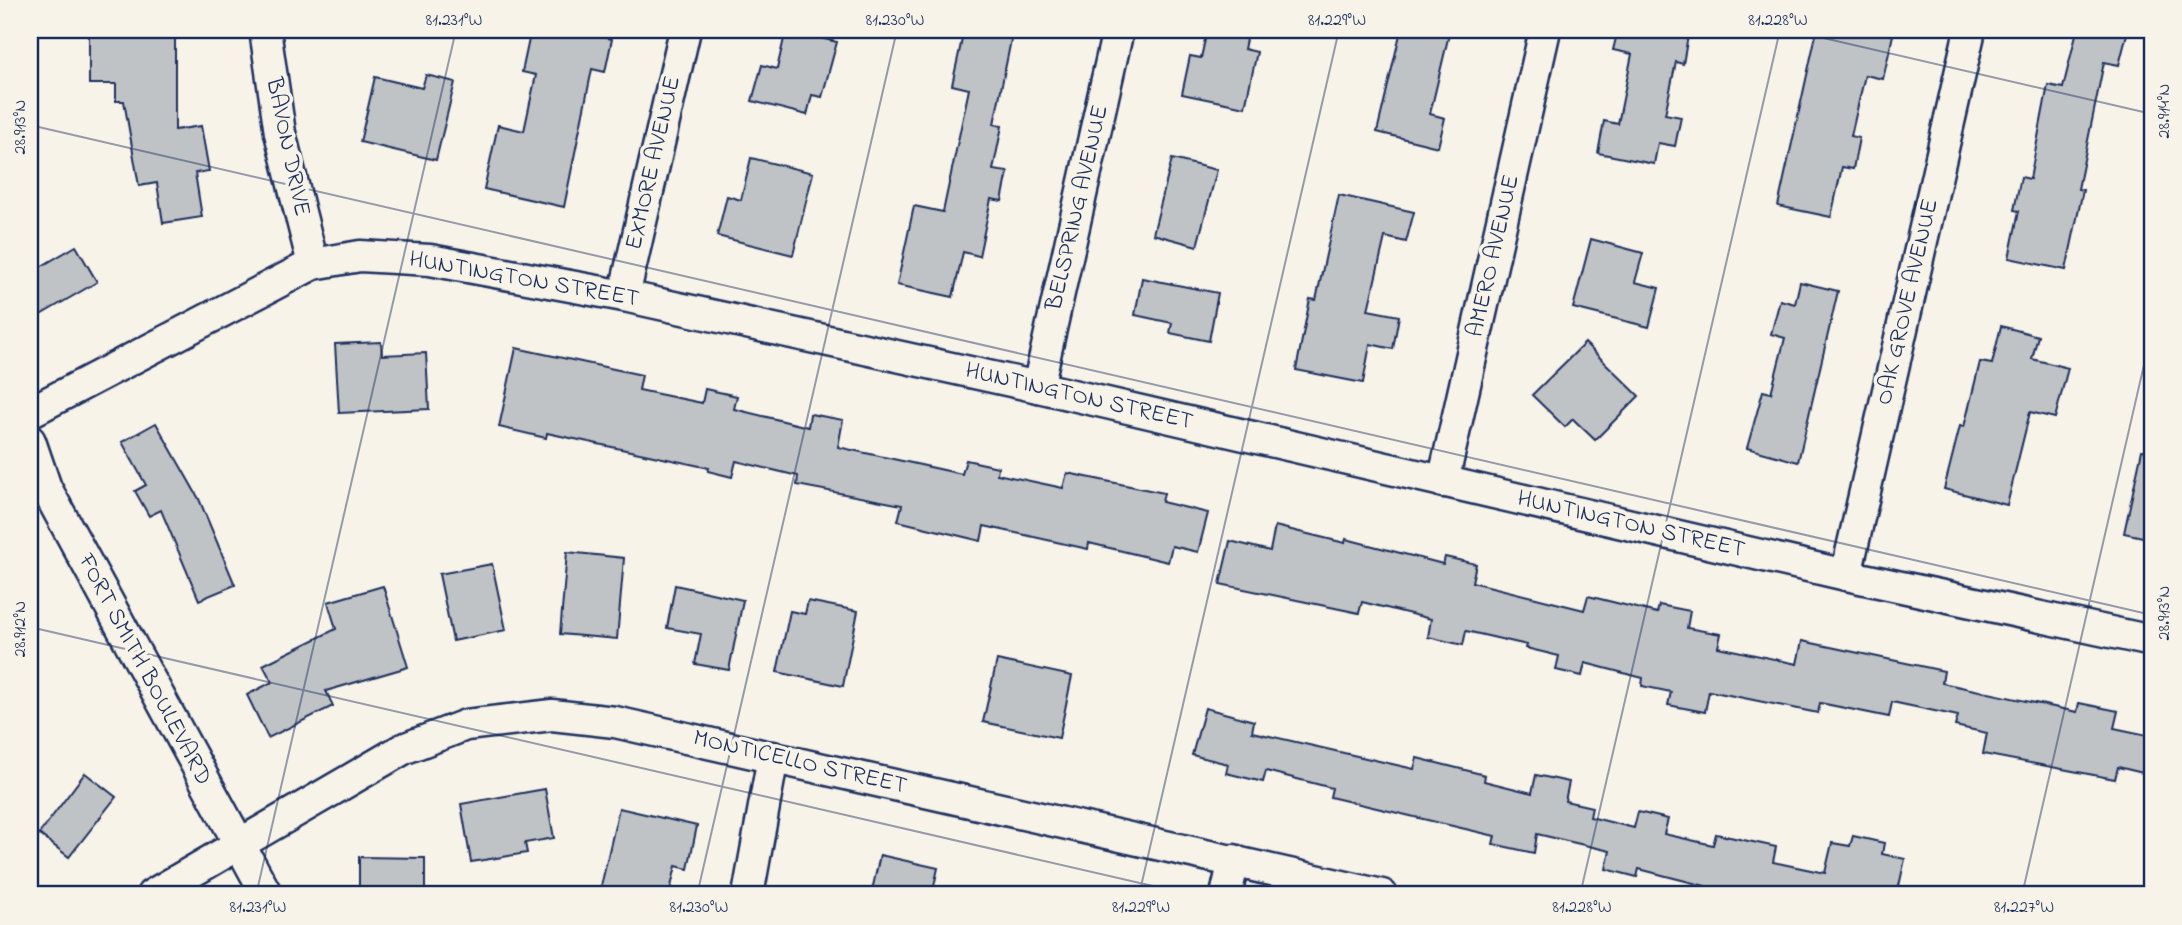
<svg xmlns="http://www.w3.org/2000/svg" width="2182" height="925" font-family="'Indie Flower',sans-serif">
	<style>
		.building { fill: #c0c3c5; stroke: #1b2f5e; stroke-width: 2 }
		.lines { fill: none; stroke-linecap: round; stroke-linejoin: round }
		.minor-casing { stroke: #1b2f5e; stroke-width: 35 }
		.minor { stroke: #f7f3e8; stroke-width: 30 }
		.ticks { fill: none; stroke: #1b2f5e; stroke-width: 2; stroke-opacity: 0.45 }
		.labels { text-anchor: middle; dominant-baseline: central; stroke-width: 7; stroke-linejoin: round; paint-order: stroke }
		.street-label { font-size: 24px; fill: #1b2f5e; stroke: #f7f3e8 }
		.neatline { fill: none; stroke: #1b2f5e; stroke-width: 2.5 }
		.ticks-label { font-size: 18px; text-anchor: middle; fill: #1b2f5e }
	</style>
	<rect width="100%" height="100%" fill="#f7f3e8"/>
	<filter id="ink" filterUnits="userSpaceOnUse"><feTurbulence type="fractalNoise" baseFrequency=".0143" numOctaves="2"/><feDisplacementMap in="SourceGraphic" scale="14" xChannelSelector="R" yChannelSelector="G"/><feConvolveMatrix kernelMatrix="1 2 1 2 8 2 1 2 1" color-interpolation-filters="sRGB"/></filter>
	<g filter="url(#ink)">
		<g class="building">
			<path d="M 111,30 L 175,30 L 175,130 L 201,126 L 209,171 L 195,173 L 202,217 L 163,223 L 157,183 L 139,186 L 124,101 L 116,101 L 116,84 L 89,84 L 89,33 L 111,33 Z"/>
			<path d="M 531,30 L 567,30 L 612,39 L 605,72 L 592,69 L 564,207 L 484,189 L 498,125 L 524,131 L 536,75 L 522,72 Z"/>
			<path d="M 786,30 L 837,42 L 822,97 L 812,95 L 807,115 L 752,101 L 762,65 L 777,69 Z"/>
			<path d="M 964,30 L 1013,30 L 994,124 L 1002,126 L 993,170 L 1008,172 L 1002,201 L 991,199 L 979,256 L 963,252 L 953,297 L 897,285 L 914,206 L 943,212 L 969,89 L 952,85 Z"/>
			<path d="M 1207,30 L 1248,30 L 1244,49 L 1257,52 L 1245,107 L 1182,94 L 1190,56 L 1201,58 Z"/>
			<path d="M 1401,30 L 1450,30 L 1430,114 L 1445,118 L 1438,147 L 1377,132 Z"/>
			<path d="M 1618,30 L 1689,30 L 1683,64 L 1676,62 L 1665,114 L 1681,117 L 1675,146 L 1658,143 L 1654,164 L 1598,153 L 1604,121 L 1618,124 L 1632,54 L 1613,50 Z"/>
			<path d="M 1817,30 L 1869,30 L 1893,35 L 1883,79 L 1865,75 L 1851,136 L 1859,138 L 1853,169 L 1842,167 L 1831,217 L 1778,206 Z"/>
			<path d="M 2077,30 L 2128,30 L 2119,65 L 2104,62 L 2078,189 L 2083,190 L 2066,270 L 2009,258 L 2019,211 L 2014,210 L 2021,177 L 2030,179 L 2048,85 L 2063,88 Z"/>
			<path d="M 426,75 L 455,82 L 436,160 L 360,142 L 375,77 L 422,88 Z"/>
			<path d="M 751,158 L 813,173 L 793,255 L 717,236 L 727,196 L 741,200 Z"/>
			<path d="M 1172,159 L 1217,170 L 1197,246 L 1153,234 Z"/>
			<path d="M 1339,195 L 1414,212 L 1406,242 L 1385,237 L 1368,310 L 1399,316 L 1393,349 L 1370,344 L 1363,383 L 1296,370 L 1310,299 L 1316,300 Z"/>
			<path d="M 1591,239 L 1643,253 L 1635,282 L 1659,288 L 1649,327 L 1573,308 Z"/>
			<path d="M 76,246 L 97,282 L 30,321 L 30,273 Z"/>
			<path d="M 1142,278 L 1218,293 L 1209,341 L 1170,333 L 1172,323 L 1135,315 Z"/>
			<path d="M 1800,282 L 1838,291 L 1798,462 L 1747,448 L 1763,391 L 1771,393 L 1785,338 L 1771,334 L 1780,300 L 1795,304 Z"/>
			<path d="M 2001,326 L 2038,336 L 2032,359 L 2068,368 L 2055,418 L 2030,412 L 2007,505 L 1944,489 L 1960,426 L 1964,427 L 1980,362 L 1992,364 Z"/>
			<path d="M 381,342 L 382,355 L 426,353 L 429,409 L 339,413 L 335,344 Z"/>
			<path d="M 1585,343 L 1639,396 L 1595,440 L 1573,419 L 1565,427 L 1532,395 Z"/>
			<path d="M 516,348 L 642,375 L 639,390 L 702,403 L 705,389 L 737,396 L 734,409 L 808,427 L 810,414 L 843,420 L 838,447 L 962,474 L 966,460 L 998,467 L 997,474 L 1063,488 L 1067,473 L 1164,493 L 1162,502 L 1208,513 L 1198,552 L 1172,546 L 1168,562 L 1089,543 L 1088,549 L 984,526 L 981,541 L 898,521 L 902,505 L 797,485 L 798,476 L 736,461 L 732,477 L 708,471 L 709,468 L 547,433 L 546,438 L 499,427 Z"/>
			<path d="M 156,423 L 199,499 L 235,585 L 199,600 L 161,510 L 149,516 L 135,491 L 146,485 L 122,442 Z"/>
			<path d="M 2142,450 L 2152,451 L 2152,539 L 2124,533 Z"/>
			<path d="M 1275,526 L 1345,543 L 1346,539 L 1443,564 L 1445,557 L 1476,564 L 1472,582 L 1584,610 L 1588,596 L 1657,613 L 1659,605 L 1690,611 L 1687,628 L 1721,634 L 1718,647 L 1797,664 L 1802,641 L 1944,671 L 1942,683 L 2077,712 L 2079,703 L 2118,711 L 2114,728 L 2152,736 L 2147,774 L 2118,767 L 2115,779 L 1983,754 L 1987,733 L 1955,726 L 1958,716 L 1892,702 L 1889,717 L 1820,703 L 1818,713 L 1709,691 L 1705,712 L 1668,705 L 1671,692 L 1642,686 L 1643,678 L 1585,663 L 1582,676 L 1556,670 L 1559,656 L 1526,648 L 1527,645 L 1466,631 L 1463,645 L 1428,637 L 1431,619 L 1362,602 L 1359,613 L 1220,584 L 1230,541 L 1270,551 Z"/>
			<path d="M 567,552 L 624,558 L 617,639 L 560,634 Z"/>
			<path d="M 492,564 L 506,630 L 453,641 L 439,574 Z"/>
			<path d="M 675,585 L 743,600 L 729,670 L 695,664 L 701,634 L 667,628 Z"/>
			<path d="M 383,586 L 408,667 L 326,691 L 333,706 L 268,738 L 247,695 L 272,682 L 263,665 L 336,629 L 328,602 Z"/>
			<path d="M 808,601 L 858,611 L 843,686 L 777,672 L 790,611 L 805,614 Z"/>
			<path d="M 997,660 L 1072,676 L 1059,738 L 983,722 Z"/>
			<path d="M 1205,708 L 1254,721 L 1252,732 L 1414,769 L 1417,758 L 1485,775 L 1484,781 L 1532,793 L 1536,775 L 1569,782 L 1565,801 L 1592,807 L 1590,817 L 1634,828 L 1638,812 L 1668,819 L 1664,834 L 1713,845 L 1716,834 L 1776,847 L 1773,862 L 1825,873 L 1832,843 L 1850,846 L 1853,836 L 1884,843 L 1882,854 L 1905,859 L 1897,895 L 1722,895 L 1703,891 L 1705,886 L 1639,869 L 1637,877 L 1606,869 L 1610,851 L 1537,834 L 1534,853 L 1493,844 L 1495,836 L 1330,797 L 1332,788 L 1266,771 L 1263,782 L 1226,773 L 1228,764 L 1192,755 Z"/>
			<path d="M 85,773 L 116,797 L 69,857 L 39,834 Z"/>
			<path d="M 545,789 L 554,838 L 525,843 L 527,853 L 471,862 L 461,804 Z"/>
			<path d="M 619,808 L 697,826 L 688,869 L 676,866 L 669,895 L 599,895 Z"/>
			<path d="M 880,855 L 938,868 L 932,895 L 871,895 Z"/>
			<path d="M 359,857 L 425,858 L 425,895 L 359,895 Z"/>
		</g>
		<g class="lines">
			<defs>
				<g id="minor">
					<path d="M 265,30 L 280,133 L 313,264"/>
					<path d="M 624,296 L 685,30"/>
					<path d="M 1038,387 L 1118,30"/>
					<path d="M 30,412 L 313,264 L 360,256 L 430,260 L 624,296 L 1038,387 L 1846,575 L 2152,641"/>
					<path d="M 30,441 L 46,488 L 267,895"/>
					<path d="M 1443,482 L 1545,30"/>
					<path d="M 1846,575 L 1970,30"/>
					<path d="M 152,895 L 403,749 L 466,725 L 552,715 L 615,722 L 1382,895"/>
					<path d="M 748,895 L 773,757"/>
					<path d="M 1226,895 L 1234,860"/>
				</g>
			</defs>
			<use href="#minor" class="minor-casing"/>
			<use href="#minor" class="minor"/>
		</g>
	</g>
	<path class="ticks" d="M 1789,30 L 2152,114M 30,125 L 2152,615M 30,627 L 1192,895M 256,895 L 456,30M 697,895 L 897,30M 1139,895 L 1339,30M 1580,895 L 1780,30M 2022,895 L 2152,330"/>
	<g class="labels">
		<g class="street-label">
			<text transform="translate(287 147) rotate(78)">BAVON DRIVE</text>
			<text transform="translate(654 163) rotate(-77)">EXMORE AVENUE</text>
			<text transform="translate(1078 208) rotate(-77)">BELSPRING AVENUE</text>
			<text transform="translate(1494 256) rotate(-77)">AMERO AVENUE</text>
			<text transform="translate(524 280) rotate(10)">HUNTINGTON STREET</text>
			<text transform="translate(1908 302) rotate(-77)">OAK GROVE AVENUE</text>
			<text transform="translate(1079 397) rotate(13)">HUNTINGTON STREET</text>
			<text transform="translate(1631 525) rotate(13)">HUNTINGTON STREET</text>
			<text transform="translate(144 670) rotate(62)">FORT SMITH BOULEVARD</text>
			<text transform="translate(800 763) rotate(13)">MONTICELLO STREET</text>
		</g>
	</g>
	<rect width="2182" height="925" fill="none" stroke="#f7f3e8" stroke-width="77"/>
	<rect x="38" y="38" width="2106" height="848" class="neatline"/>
	<g class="ticks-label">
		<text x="454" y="25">81.231°W</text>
		<text x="895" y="25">81.230°W</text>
		<text x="1337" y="25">81.229°W</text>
		<text x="1778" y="25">81.228°W</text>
		<text transform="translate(2163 111) rotate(-90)" y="6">28.914°N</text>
		<text transform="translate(19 127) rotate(-90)" y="6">28.913°N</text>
		<text transform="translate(2163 613) rotate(-90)" y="6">28.913°N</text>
		<text transform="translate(19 629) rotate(-90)" y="6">28.912°N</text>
		<text x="258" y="912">81.231°W</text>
		<text x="699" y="912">81.230°W</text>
		<text x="1141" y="912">81.229°W</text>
		<text x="1582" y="912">81.228°W</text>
		<text x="2024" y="912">81.227°W</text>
	</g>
</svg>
